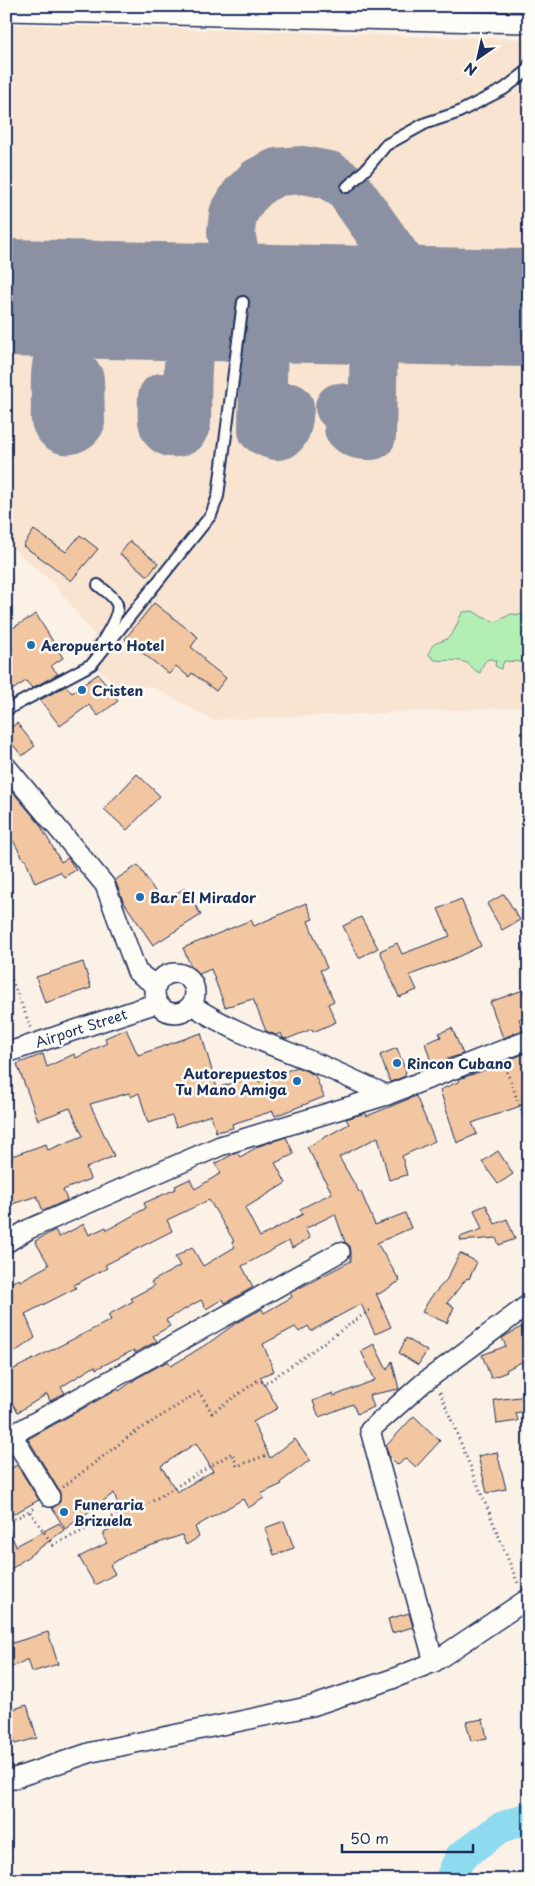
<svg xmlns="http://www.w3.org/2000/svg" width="535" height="1886" font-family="'Playpen Sans',sans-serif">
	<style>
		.built { fill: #f8e4d1 }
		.green { fill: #b3efb5; stroke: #678f8a }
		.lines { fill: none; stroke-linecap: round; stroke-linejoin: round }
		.river { stroke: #8edaee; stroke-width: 31 }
		.taxiway { stroke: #8b90a2; stroke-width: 48 }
		.runway { stroke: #8b90a2; stroke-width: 118 }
		.building { fill: #f2c6a1; stroke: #1b2f5e; fill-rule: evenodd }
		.service-casing { stroke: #1b2f5e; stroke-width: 14 }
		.minor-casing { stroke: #1b2f5e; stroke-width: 22 }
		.path { stroke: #1b2f5e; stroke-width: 3; stroke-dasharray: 1 4; stroke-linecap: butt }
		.service { stroke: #fdfcf7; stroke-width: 10 }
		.minor { stroke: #fdfcf7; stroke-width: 19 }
		.poi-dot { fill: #1f6fb2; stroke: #fdfcf7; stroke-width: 2 }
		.labels { text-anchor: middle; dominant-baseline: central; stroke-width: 5; stroke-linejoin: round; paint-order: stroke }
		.poi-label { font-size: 14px; font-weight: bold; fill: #1b2f5e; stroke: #fdfcf7; text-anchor: start }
		.street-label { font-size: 14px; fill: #1b2f5e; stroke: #fdfcf7 }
	</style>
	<rect width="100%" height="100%" fill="#fbf1e6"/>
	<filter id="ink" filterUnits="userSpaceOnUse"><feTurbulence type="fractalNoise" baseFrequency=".02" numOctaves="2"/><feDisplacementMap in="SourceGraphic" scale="10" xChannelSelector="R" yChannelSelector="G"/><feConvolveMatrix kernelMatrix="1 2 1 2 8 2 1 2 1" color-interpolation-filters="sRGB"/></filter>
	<g filter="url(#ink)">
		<path class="built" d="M 6,24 L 529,39 L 529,707 L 213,720 L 151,686 L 123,690 L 92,664 L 82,649 L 95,636 L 53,583 L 6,543 Z"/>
		<path class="green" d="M 473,611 L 482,617 L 496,622 L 511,614 L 526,615 L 529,619 L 529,654 L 526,654 L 523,658 L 522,662 L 504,661 L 501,669 L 495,666 L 496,661 C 485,655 483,665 480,673 C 474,671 472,666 467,663 C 458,659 445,661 435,660 L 429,655 C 432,638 441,645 449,637 C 457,630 457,620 463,612 Z"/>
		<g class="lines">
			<path class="river" d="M 450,1880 L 460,1857 L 500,1828 L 529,1817"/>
			<g class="taxiway">
				<path d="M 311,304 L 270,296 L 254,285 L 243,273 L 235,254 L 231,232 L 233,214 L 244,196 L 259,181 L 277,172 L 303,170 L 329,175 L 347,187 L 410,276 L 422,289 L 449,307"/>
				<path d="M 69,378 L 80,379 L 81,422 C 74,433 59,434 55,420 C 54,416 55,409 55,405 C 55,392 54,379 56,366 C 57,356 62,347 68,339 C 90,307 111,306 147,301"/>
				<path d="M 162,397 C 162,414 157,441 183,431 L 187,423 C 188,398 184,338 200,320 C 208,311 219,307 229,302"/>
				<path d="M 279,407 L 290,407 C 288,427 287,446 262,430 L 264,334 C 271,320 279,312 293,304"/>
				<path d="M 339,407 L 349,409 L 348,428 C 355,436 362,436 372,436 L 374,335 C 383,314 390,311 412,306"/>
			</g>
			<path class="runway" d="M 6,298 L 529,308"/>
		</g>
		<g class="building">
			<path d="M 34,530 L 66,552 L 80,535 L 98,549 L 71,581 L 51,565 L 23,546 Z"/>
			<path d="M 130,541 L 158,563 L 148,576 L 120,554 Z"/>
			<path d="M 154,603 L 198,637 L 191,647 L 204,658 L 203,660 L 226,678 L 216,691 L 192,673 L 189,677 L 176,666 L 169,674 L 125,639 Z"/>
			<path d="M 36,614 L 63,658 L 51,666 L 58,674 L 32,688 L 26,681 L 6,694 L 6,632 Z"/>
			<path d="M 98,674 L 118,701 L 98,716 L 89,705 L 60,726 L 40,700 L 66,686 L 72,693 Z"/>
			<path d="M 17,723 L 35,746 L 22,756 L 6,736 L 6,731 Z"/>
			<path d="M 137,774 L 160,796 L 127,830 L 104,809 Z"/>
			<path d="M 6,784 L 39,823 L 61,862 L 68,858 L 76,870 L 64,877 L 60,872 L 35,883 L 25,859 L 24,860 L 11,837 L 6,840 Z"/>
			<path d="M 138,865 L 162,902 L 185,888 L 201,915 L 153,945 L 123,901 L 115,880 Z"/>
			<path d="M 504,894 L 520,920 L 502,930 L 487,904 Z"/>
			<path d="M 461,899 L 481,946 L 453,959 L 410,975 L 417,990 L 399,997 L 380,951 L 397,943 L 402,954 L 450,936 L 438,909 Z"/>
			<path d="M 306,903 L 313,919 L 308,921 L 327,968 L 320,970 L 334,1001 L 328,1004 L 336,1022 L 313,1032 L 312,1029 L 287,1039 L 283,1038 L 281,1033 L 276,1035 L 266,1031 L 253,999 L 225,1007 L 211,969 L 195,976 L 183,948 L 251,920 L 254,926 Z"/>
			<path d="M 361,917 L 378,948 L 359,958 L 343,926 Z"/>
			<path d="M 83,962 L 91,988 L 45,1003 L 36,977 Z"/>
			<path d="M 523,990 L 529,1008 L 529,1016 L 519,1019 L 523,1030 L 503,1038 L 490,1002 Z"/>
			<path d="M 452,1028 L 463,1054 L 437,1062 L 431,1062 L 425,1043 L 441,1037 L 439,1033 Z"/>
			<path d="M 126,1029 L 138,1055 L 201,1033 L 217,1088 L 257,1075 L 259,1082 L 297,1067 L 315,1075 L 324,1097 L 275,1116 L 273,1111 L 232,1124 L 233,1128 L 216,1132 L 211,1115 L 176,1127 L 172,1116 L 148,1123 L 139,1093 L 131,1097 L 129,1093 L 90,1104 L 114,1156 L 86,1168 L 90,1179 L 63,1190 L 67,1200 L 43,1211 L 37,1196 L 6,1206 L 6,1158 L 46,1144 L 48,1150 L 83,1136 L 70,1108 L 38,1120 L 17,1064 L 43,1054 L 47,1067 L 74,1054 L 76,1058 L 107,1043 L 105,1038 Z"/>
			<path d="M 397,1048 L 406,1072 L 405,1073 L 406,1076 L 390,1082 L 380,1055 Z"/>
			<path d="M 529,1052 L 529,1103 L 472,1123 L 477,1134 L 457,1143 L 440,1090 L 460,1081 L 459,1079 L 508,1062 L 508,1060 Z"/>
			<path d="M 416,1096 L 435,1141 L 402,1156 L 407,1175 L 389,1180 L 378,1137 L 339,1157 L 359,1192 L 361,1192 L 375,1225 L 405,1213 L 411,1228 L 377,1243 L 400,1281 L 379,1294 L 376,1293 L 391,1327 L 375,1334 L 361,1304 L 311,1331 L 308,1326 L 299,1332 L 295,1327 L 263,1344 L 274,1371 L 260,1377 L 278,1408 L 253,1422 L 270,1458 L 295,1439 L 310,1460 L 281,1482 L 282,1484 L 261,1494 L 264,1498 L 248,1508 L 243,1499 L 195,1527 L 199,1537 L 186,1545 L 182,1535 L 129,1553 L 110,1565 L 115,1574 L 95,1585 L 79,1557 L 107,1543 L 104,1538 L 104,1532 L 125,1520 L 122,1516 L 114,1493 L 65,1529 L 52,1508 L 60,1502 L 60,1492 L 28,1439 L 118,1389 L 119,1391 L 137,1378 L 168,1361 L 171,1366 L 210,1342 L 236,1323 L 262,1309 L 264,1313 L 292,1297 L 290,1293 L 351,1261 L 351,1252 L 350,1246 L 345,1242 L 335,1214 L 305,1229 L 310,1238 L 292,1248 L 289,1241 L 242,1266 L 253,1287 L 250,1289 L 225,1303 L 223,1299 L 206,1309 L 201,1300 L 166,1320 L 170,1326 L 153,1336 L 157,1341 L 135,1353 L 134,1350 L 96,1369 L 95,1366 L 61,1387 L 65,1393 L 50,1401 L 47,1394 L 18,1412 L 6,1394 L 6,1373 L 111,1320 L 108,1315 L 133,1301 L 131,1298 L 154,1286 L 151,1282 L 180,1266 L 175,1257 L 192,1247 L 203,1266 L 235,1247 L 232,1242 L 234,1241 L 209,1200 L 167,1220 L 172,1231 L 105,1265 L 107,1268 L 74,1285 L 76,1288 L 25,1314 L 35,1338 L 6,1358 L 6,1285 L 19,1279 L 20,1281 L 49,1265 L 35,1241 L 55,1230 L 59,1237 L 84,1224 L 89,1235 L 106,1227 L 107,1230 L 146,1208 L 144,1203 L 176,1189 L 175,1186 L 190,1179 L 195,1189 L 221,1173 L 215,1164 L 235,1153 L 237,1153 L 240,1157 L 259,1146 L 286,1137 L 294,1154 L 275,1163 L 286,1183 L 245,1208 L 260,1237 L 303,1214 L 300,1209 L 332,1193 L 307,1147 L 349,1124 L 346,1119 L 365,1113 L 367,1116 ZM 196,1443 L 213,1471 L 177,1492 L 161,1466 Z"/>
			<path d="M 498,1151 L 513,1174 L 498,1184 L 482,1162 Z"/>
			<path d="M 486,1205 L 495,1224 L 507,1219 L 515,1239 L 499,1245 L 496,1238 L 461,1241 L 460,1237 L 482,1229 L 474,1210 Z"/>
			<path d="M 460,1253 L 477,1262 L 469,1279 L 467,1278 L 447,1303 L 454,1307 L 447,1323 L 422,1312 L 431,1297 L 447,1279 Z"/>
			<path d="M 523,1326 L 529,1337 L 529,1358 L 506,1370 L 507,1372 L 491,1378 L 482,1355 L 506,1346 L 502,1338 Z"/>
			<path d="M 406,1338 L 427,1351 L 418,1365 L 399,1353 Z"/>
			<path d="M 374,1344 L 387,1370 L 392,1361 L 399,1389 L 369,1395 L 374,1407 L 357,1414 L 353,1404 L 319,1417 L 313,1401 L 333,1393 L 334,1396 L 375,1380 L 361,1351 Z"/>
			<path d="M 529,1396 L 529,1410 L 516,1413 L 518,1421 L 497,1424 L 494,1400 Z"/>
			<path d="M 414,1416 L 440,1441 L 416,1467 L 406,1458 L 398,1465 L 389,1456 L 386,1446 Z"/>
			<path d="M 497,1452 L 506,1489 L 487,1493 L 478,1456 Z"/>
			<path d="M 17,1465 L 39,1500 L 6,1518 L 6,1471 Z"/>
			<path d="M 284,1521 L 294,1548 L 274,1555 L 265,1528 Z"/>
			<path d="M 59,1523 L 64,1530 L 6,1573 L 6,1524 L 16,1546 Z"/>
			<path d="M 409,1613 L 413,1627 L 392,1633 L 388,1619 Z"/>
			<path d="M 48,1632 L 58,1664 L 32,1672 L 28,1659 L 6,1670 L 6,1645 Z"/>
			<path d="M 27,1705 L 37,1738 L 15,1744 L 6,1711 Z"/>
			<path d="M 483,1719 L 487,1738 L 471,1741 L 466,1722 Z"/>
		</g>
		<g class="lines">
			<defs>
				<g id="service">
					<path d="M 347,187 L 367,168 L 386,145 L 426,123 L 457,113 L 504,89 L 526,72 L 529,65"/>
					<path d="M 98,585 C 104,590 112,595 116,602 C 123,612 103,639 98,649 L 99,655"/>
					<path d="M 6,710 L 92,664 L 211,515 L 218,496 L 243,302"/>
				</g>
				<g id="minor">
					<path d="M 6,11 L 529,23"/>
					<path d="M 6,766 L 105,885 L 137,972 L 155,985"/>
					<circle cx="175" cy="993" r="20"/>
					<path d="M 192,1005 C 232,1032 276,1047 321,1065 C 343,1075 365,1085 387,1095"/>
					<path d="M 6,1053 L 157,1003"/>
					<path d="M 6,1243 L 29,1229 L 220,1146 L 387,1095 L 529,1040"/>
					<path d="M 6,1427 L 12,1435 L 340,1252"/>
					<path d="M 12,1435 L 50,1497"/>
					<path d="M 434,1662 L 370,1430 L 423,1383 L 529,1304"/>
					<path d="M 6,1781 L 92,1752 L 312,1706 L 392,1679 L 434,1662 L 529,1598"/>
				</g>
			</defs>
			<use href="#service" class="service-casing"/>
			<use href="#minor" class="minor-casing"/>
			<g class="path">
				<path d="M 6,966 L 31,1028"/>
				<path d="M 505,1067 L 529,1130"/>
				<path d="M 440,1392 L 519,1586"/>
				<path d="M 63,1487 L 131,1435 L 199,1392 L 212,1413 L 257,1381 L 268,1382 L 370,1310"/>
				<path d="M 30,1512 L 53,1545 L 128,1509 L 144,1506 L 232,1453 L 237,1466 L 267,1455"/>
				<path d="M 6,1524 L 36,1507"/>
			</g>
			<use href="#service" class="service"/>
			<use href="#minor" class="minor"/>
		</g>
	</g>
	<g class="poi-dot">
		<circle cx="31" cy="645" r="5"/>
		<circle cx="82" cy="690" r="5"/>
		<circle cx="140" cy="897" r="5"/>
		<circle cx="397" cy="1063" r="5"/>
		<circle cx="297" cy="1081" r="5"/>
		<circle cx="64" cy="1512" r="5"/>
	</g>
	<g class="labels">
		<g class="poi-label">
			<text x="41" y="645">Aeropuerto Hotel</text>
			<text x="92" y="690">Cristen</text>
			<text x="150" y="897">Bar El Mirador</text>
			<text x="407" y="1063">Rincon Cubano</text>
			<text x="287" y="1073" text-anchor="end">Autorepuestos<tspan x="287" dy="16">Tu Mano Amiga</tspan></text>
			<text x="74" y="1504">Funeraria<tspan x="74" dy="16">Brizuela</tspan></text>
		</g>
		<g class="street-label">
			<text transform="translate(81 1028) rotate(-18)">Airport Street</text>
		</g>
	</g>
	<rect width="535" height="1886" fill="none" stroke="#fdfcf7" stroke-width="25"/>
	<rect x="12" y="12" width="510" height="1861" fill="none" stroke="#1b2f5e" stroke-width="2" filter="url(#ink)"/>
	<g transform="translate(478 58) rotate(214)" stroke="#fdfcf7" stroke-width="4" paint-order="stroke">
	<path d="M0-4L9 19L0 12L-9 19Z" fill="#1b2f5e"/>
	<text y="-8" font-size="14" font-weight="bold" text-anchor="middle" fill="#1b2f5e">N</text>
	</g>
	<path d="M342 1844v8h131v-8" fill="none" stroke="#1b2f5e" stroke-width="2.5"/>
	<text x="350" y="1844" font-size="15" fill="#1b2f5e" stroke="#fdfcf7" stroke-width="4" paint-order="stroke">50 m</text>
</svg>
